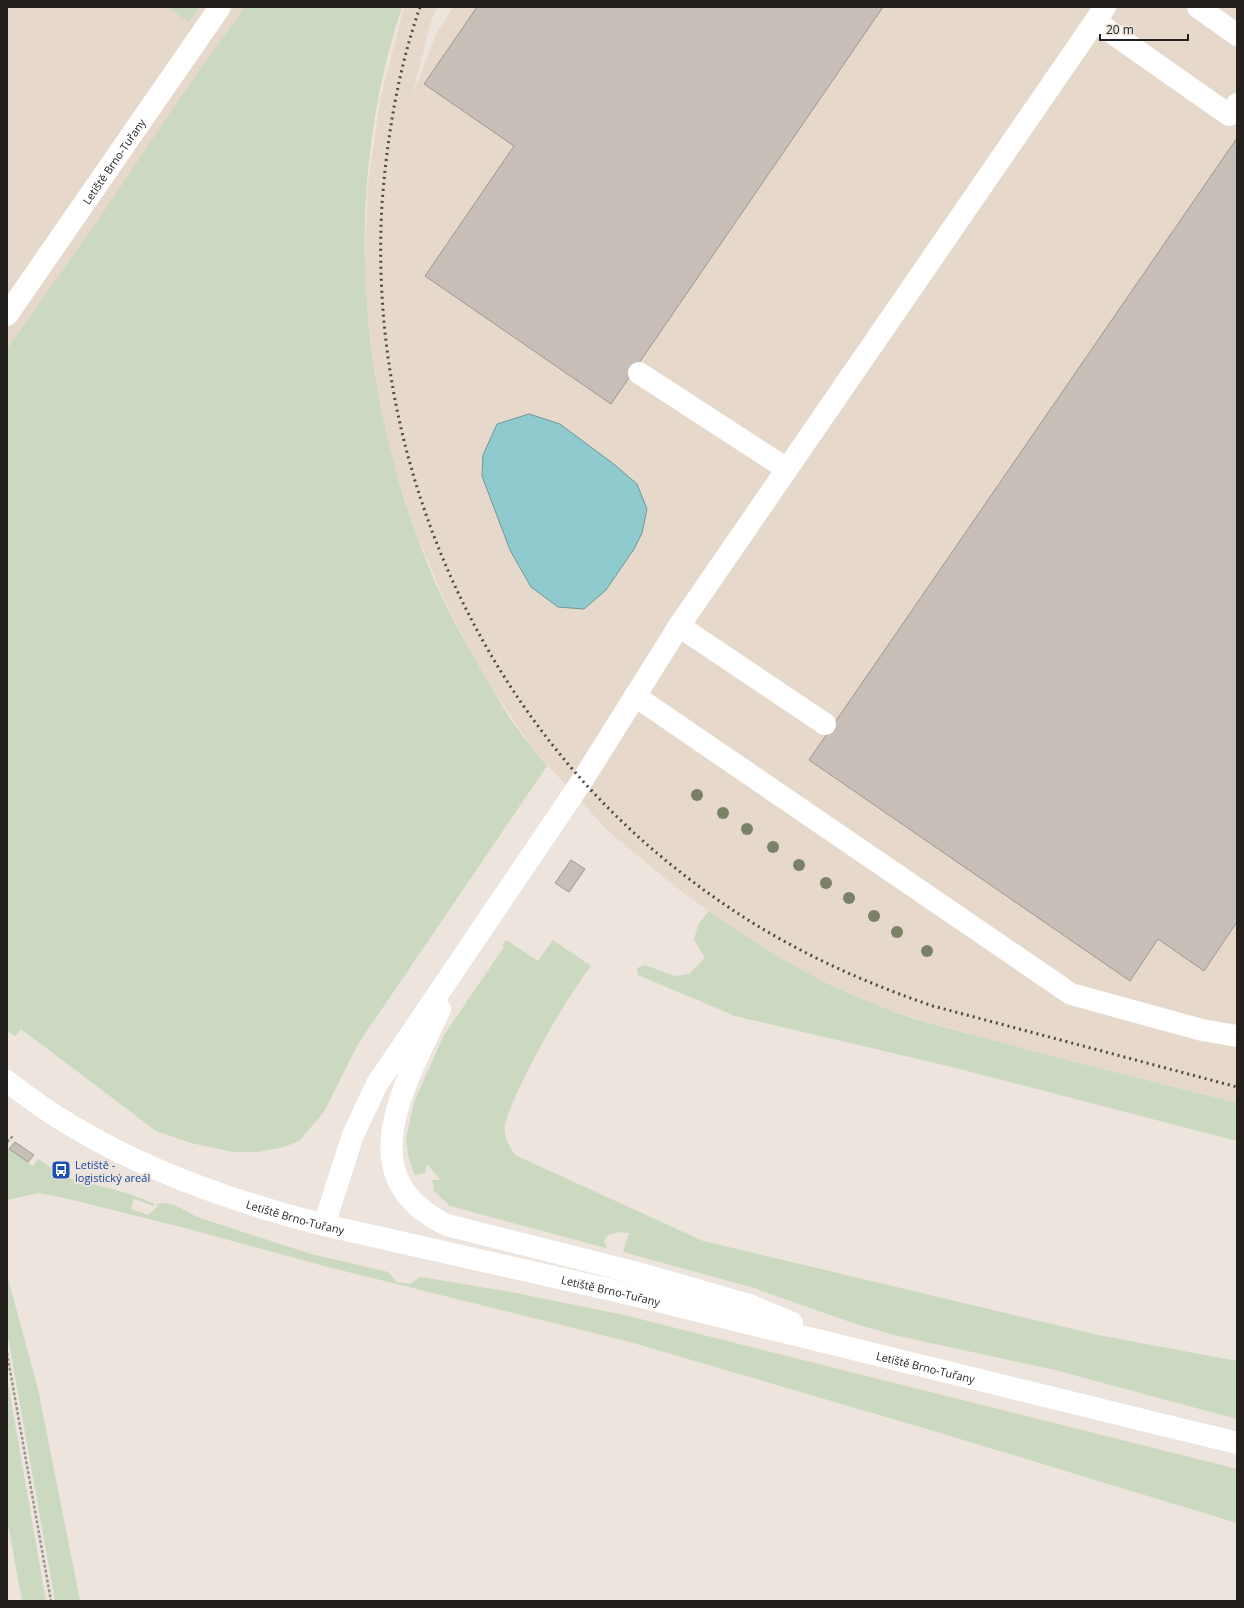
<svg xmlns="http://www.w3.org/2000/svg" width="1244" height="1608" font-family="'Open Sans',sans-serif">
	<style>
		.built { fill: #e6d8cb }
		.green { fill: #cad9bf }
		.water { fill: #8fcace; stroke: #6e9799 }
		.building { fill: #c6beb7; stroke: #9f9891 }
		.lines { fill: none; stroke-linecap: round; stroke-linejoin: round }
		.path { stroke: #9a948e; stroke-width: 2.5; stroke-dasharray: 3 2; stroke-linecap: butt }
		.minor { stroke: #fff; stroke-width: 22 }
		.rail { stroke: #4e4a46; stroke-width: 3; stroke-dasharray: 2 4; stroke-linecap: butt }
		.tree { fill: #798166 }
		.labels { text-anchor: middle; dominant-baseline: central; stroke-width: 4; stroke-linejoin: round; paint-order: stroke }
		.street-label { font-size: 11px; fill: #221f1c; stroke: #ece4dd }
		.transit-label { font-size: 11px; fill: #164399; stroke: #ece4dd; text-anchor: start }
	</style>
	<rect width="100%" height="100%" fill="#ece4dd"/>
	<g class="built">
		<path d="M 7,7 L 258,7 L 7,365 Z"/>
		<path d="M 404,7 L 437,7 L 431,22 L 411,100 L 437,32 L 454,7 L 1237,7 L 1237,1103 L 1074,1063 L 928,1022 L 872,1004 L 811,975 L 761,947 L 682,892 L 609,832 L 534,750 L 486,679 L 450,612 L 416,534 L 387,443 L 373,360 L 364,280 L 368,183 L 380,100 Z"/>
	</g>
	<g class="green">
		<path d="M 171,7 L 200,7 L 189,22 L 170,9 Z"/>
		<path d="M 245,7 L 402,7 C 342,189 357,389 428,565 C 442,602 463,638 483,673 C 494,691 504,711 517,728 C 526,741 537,753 547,766 L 358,1044 L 324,1112 L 299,1141 L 284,1147 L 258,1152 L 233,1152 L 191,1143 L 156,1131 L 21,1029 L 15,1036 L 7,1031 L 7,349 L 99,219 L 182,95 Z"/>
		<path d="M 709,911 C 760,947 813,980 872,1003 C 912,1020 955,1030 996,1041 C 1076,1063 1157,1083 1237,1103 L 1237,1141 L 952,1067 L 735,1016 L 638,975 L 637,968 L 645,965 L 674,976 L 689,974 L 705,958 L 694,940 L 698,925 Z"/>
		<path d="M 506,940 L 538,961 L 553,940 L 591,966 C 565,1001 545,1037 525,1076 C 518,1091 509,1108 505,1124 C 503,1135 509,1146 515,1155 L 703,1241 L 1098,1335 L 1237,1361 L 1237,1419 L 1055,1370 L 894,1335 L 856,1324 L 751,1287 L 623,1252 L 629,1233 L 620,1232 L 608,1235 L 604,1241 L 607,1248 L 602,1247 L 450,1206 L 433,1190 L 434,1188 L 432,1180 L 441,1180 L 427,1164 L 425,1173 L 415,1175 L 414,1173 L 408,1155 L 406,1139 L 414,1102 L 444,1035 L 504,947 L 503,944 Z"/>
		<path d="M 7,1148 L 33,1166 L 38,1159 L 65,1177 L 127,1193 L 155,1204 L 153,1206 L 134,1199 L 131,1209 L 148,1215 L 157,1207 L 157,1204 L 166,1203 L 175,1205 L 197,1217 L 311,1254 L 388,1272 L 397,1282 L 410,1284 L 421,1277 L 516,1293 L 624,1315 L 1237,1469 L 1237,1523 L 927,1429 L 630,1342 L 324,1266 L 185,1228 L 65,1198 L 38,1193 L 7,1200 Z"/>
		<path d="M 7,1275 L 38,1389 L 80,1601 L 55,1601 L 7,1332 Z"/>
		<path d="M 7,1377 L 46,1601 L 22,1601 L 7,1519 Z"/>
	</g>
	<path class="water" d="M 529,414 L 560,424 L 615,465 L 637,484 L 647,509 L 642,533 L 634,549 L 606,590 L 584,609 L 558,607 L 531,587 L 510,550 L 482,476 L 483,455 L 497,424 Z"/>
	<g class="building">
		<path d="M 477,7 L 883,7 L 611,404 L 425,276 L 514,146 L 424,84 Z"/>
		<path d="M 1237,138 L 1237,922 L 1204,971 L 1158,939 L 1130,981 L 809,760 Z"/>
		<path d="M 571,860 L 585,869 L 569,892 L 555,883 Z"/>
		<path d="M 15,1142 L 34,1155 L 28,1162 L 9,1149 Z"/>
	</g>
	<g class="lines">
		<g class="path">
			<path d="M 7,1142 L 13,1136"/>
			<path d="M 7,1353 L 51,1601"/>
		</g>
		<g class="minor">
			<path d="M 1198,7 L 1237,35"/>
			<path d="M 1095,21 L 1229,115 L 1237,104"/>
			<path id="s1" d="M 7,315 L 220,7"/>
			<path d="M 639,373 L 787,469"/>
			<path d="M 679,626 L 825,724"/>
			<path d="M 635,696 L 1071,994 L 1202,1030 L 1237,1036"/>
			<path d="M 440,1009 C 407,1082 346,1177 447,1225 L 652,1277 L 749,1305 L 792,1323"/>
			<path id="s2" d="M 7,1081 C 98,1154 211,1196 324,1225 L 625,1293 L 1237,1443"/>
			<path d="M 324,1225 L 353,1135 L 377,1084 L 582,781 L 679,626 L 1105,7"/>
		</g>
		<path class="rail" d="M 420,7 C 398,70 387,137 382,204 C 367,458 478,714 679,871 C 757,933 839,974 933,1006 L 1237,1087"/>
	</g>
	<g class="tree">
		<circle cx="697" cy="795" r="6"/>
		<circle cx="723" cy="813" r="6"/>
		<circle cx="747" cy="829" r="6"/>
		<circle cx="773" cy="847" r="6"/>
		<circle cx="799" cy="865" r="6"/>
		<circle cx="826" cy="883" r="6"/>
		<circle cx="849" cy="898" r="6"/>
		<circle cx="874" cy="916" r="6"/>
		<circle cx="897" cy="932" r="6"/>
		<circle cx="927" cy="951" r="6"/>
	</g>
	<defs>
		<symbol id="bus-square" viewBox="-11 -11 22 22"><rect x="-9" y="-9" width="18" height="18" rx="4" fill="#1a4fb4" stroke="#ece4dd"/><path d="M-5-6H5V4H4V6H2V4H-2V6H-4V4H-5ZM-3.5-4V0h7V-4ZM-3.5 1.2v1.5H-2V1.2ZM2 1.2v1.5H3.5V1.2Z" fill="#fff"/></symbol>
	</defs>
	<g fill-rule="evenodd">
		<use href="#bus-square" x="50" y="1159" width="22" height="22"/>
	</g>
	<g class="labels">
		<g class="street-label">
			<text stroke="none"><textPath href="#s1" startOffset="187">Letiště Brno-Tuřany</textPath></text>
			<text stroke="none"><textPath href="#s2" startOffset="321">Letiště Brno-Tuřany</textPath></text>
			<text stroke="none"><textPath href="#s2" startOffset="645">Letiště Brno-Tuřany</textPath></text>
			<text stroke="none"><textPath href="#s2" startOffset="969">Letiště Brno-Tuřany</textPath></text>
		</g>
		<g class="transit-label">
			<text x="75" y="1164">Letiště -<tspan x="75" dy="13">logistický areál</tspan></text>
		</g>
	</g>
	<rect width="1244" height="1608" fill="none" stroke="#221f1c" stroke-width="16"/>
	<path d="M1100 34v6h88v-6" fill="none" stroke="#221f1c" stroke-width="2"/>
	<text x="1106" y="34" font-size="12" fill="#221f1c" stroke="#ece4dd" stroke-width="3" paint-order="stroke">20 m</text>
</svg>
